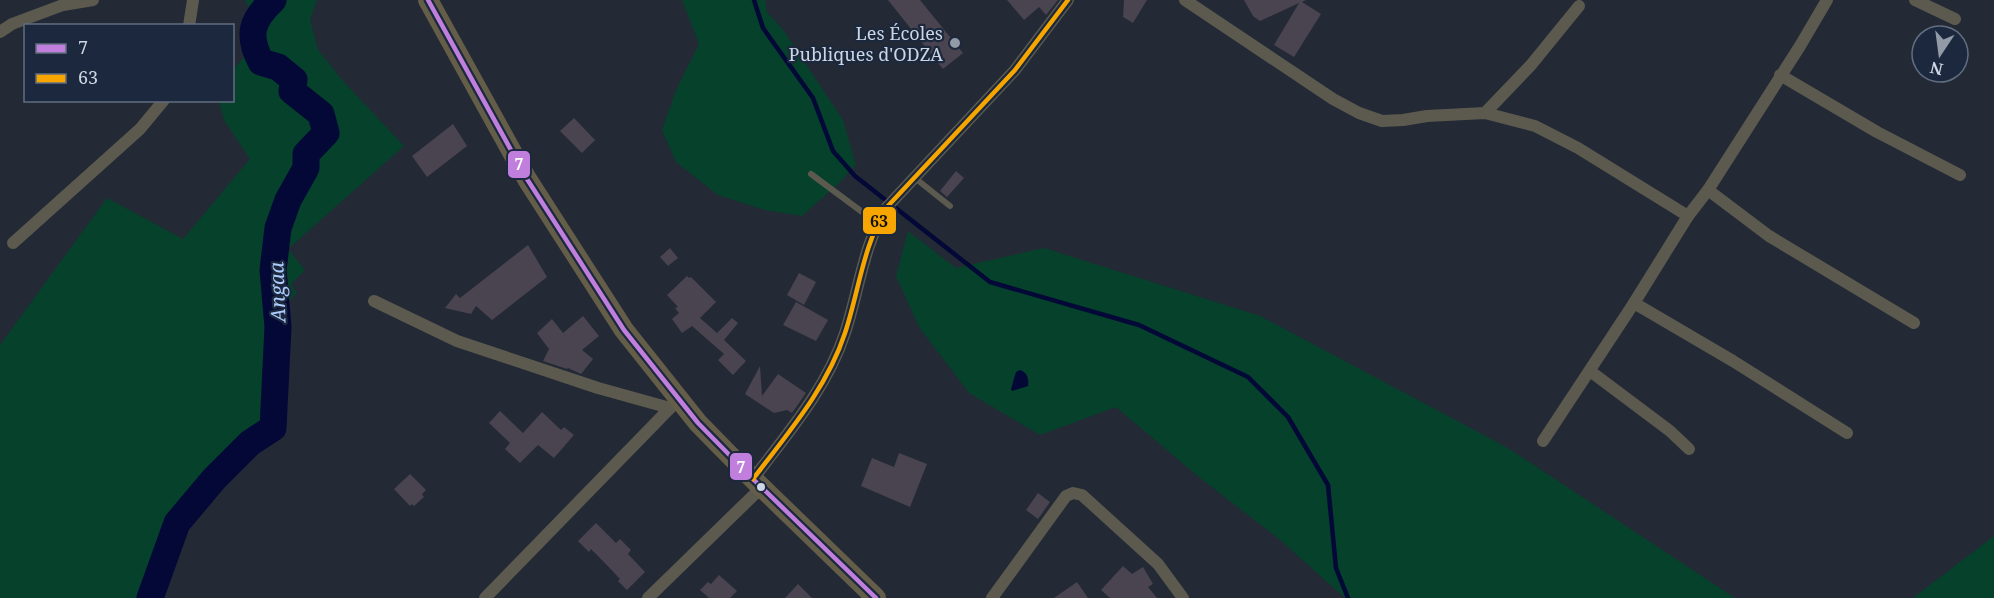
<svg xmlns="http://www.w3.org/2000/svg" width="1994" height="598" font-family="'Noto Serif',serif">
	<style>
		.green { fill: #05412b }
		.water { fill: #030837 }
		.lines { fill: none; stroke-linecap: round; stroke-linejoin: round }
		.stream { stroke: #030837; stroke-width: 4.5 }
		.river { stroke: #030837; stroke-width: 27 }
		.building { fill: #4a4350 }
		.service { stroke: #5c5a4f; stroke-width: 6 }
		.minor { stroke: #5c5a4f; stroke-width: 12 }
		.trunk { stroke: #645d48; stroke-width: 20 }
		.bus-1-casing { stroke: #1b283d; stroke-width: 9 }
		.bus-2-casing { stroke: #1b283d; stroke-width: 9 }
		.bus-1 { stroke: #c07fdc; stroke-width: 4.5 }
		.bus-2 { stroke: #f7a600; stroke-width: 4.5 }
		.poi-dot { fill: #929aa7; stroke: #1b283d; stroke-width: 2 }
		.bus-dot { fill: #cdd6e4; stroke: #1b283d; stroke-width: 2 }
		.labels { text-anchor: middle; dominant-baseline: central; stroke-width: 4.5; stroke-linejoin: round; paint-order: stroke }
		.poi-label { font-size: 18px; fill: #cdd6e4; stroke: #1b283d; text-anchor: end }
		.water-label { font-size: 20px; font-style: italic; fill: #aeccfe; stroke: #1b283d }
		.line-badge { stroke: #1b283d; stroke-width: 2 }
		.badge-label { font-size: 16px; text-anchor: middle; font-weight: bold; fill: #fff }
		.pale-badge-label { font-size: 16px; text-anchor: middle; font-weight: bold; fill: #111 }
	</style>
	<rect width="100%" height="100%" fill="#232a35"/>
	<g class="green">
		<path d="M 245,0 L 317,0 L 310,20 L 318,50 L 343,81 L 404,146 L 288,249 L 305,270 L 291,284 L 297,293 L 282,308 L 278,327 L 273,428 L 249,443 L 214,479 L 177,523 L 150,598 L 0,598 L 0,345 L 107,198 L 183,239 L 250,159 L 224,120 L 219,101 L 232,100 L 233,70 L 253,46 L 254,21 Z"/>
		<path d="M 682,0 L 765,0 L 767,12 L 784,31 L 843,120 L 856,165 L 838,184 L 802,216 L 765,210 L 718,195 L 676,162 L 662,130 L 676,90 L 699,44 Z"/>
		<path d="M 908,231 L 956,268 L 1044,248 L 1260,316 L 1508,448 L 1735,598 L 1345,598 L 1279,539 L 1200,478 L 1116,407 L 1040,435 L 969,393 L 919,327 L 896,276 Z"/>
		<path d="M 1994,536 L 1994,598 L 1913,598 Z"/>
	</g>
	<path class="water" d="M 1020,370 C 1027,372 1029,379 1028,386 L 1012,391 L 1011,389 L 1016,372 Z"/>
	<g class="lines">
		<path class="stream" d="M 754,0 L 763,28 L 813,98 L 833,151 L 855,176 L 990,282 L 1139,325 L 1248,377 L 1288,417 L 1328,485 L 1336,568 L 1348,598"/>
		<path class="river" d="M 150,598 L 177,523 L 214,479 L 250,443 L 273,428 L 278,327 L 273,270 L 278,228 L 288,200 L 306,168 L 306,154 L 326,133 L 321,114 L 292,91 L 294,80 L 278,67 L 261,62 C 247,35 251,21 273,0"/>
	</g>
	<g class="building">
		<path d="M 888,0 L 920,0 L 963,53 L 943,69 Z"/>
		<path d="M 1007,0 L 1058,0 L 1046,15 L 1039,7 L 1024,20 Z"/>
		<path d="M 1124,0 L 1147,0 L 1133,23 L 1123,17 Z"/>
		<path d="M 1244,0 L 1306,0 L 1302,2 L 1321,14 L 1294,57 L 1274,45 L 1299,3 L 1260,21 L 1253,16 Z"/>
		<path d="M 574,118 L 595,140 L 582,153 L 560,131 Z"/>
		<path d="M 453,124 L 467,146 L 427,177 L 412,156 Z"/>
		<path d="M 956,171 L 964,178 L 947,197 L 940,191 Z"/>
		<path d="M 528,245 L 547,277 L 492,320 L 476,306 L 471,314 L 445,308 L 456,294 L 460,298 Z"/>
		<path d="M 670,248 L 678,258 L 668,266 L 660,257 Z"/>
		<path d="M 799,273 L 816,282 L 804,305 L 787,295 Z"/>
		<path d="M 687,276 L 689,278 L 691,277 L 716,302 L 700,318 L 717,333 L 732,318 L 738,323 L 724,340 L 746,361 L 733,375 L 718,360 L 724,354 L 692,326 L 682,333 L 672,319 L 679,313 L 675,308 L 678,307 L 667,295 Z"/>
		<path d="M 796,302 L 828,320 L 816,341 L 783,325 Z"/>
		<path d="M 583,316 L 599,336 L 582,350 L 593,359 L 581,374 L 568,368 L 567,369 L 543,361 L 549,349 L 537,333 L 552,319 L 563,333 Z"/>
		<path d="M 760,366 L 762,396 L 778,374 L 806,393 L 792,413 L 787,410 L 774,413 L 745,394 Z"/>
		<path d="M 500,411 L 523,433 L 542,412 L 561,430 L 564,427 L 574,435 L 554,458 L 538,445 L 520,463 L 505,449 L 510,443 L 489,423 Z"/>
		<path d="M 899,453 L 927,464 L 910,507 L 861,486 L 872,458 L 894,467 Z"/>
		<path d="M 410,474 L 426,490 L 422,494 L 424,497 L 414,506 L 412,504 L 410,506 L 394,489 Z"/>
		<path d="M 1038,493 L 1050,502 L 1038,519 L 1026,510 Z"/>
		<path d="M 596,523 L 616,543 L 620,539 L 631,550 L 628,554 L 645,572 L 627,590 L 618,581 L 620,579 L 602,560 L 591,549 L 589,552 L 578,541 Z"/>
		<path d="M 1123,566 L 1132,574 L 1143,567 L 1153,584 L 1148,587 L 1157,598 L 1110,598 L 1101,590 Z"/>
		<path d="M 719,575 L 737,591 L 730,598 L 709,598 L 700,590 L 708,582 L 711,584 Z"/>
		<path d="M 1077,582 L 1088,598 L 1054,598 Z"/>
		<path d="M 798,584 L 812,598 L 785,598 Z"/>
	</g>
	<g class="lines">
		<g class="service">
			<path d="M 811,174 L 877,223"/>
			<path d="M 915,178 L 950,206"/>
		</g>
		<g class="minor">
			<path d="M 1185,0 L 1333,99 L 1359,113 L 1382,121 L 1403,120 L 1427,116 L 1485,113 L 1535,126 L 1578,148 L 1688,216"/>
			<path d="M 1915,0 L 1955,19"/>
			<path d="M 189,26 L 193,0"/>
			<path d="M 0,32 L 12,24 L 63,5 L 93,0"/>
			<path d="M 1780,75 L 1877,132 L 1960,175"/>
			<path d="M 1485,113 L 1531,65 L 1579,6"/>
			<path d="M 1708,190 L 1769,236 L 1914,323"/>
			<path d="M 13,243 L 140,129 L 164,100"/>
			<path d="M 374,301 L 457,341 L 598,388 L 670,408"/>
			<path d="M 1634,303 L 1733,361 L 1847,433"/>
			<path d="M 1590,371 L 1670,431 L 1689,449"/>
			<path d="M 1543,441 L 1634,303 L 1688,216 L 1708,190 L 1800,46 L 1827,0"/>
			<path d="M 753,479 C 788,433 827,388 845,333 C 859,291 863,245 887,207 L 1015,70 L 1068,0"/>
			<path d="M 485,598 L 674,404"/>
			<path d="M 648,598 L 762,487"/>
			<path d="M 992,598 L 1066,496 L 1073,493 L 1082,495 L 1158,564 L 1183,598"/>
		</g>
		<path class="trunk" d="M 428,0 L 527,179 L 624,330 L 698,423 L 753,479 L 876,598"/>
		<defs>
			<path id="bus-1" d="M 428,0 L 527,179 L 624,330 L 698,423 L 753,479 L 876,598"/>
			<path id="bus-2" d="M 753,479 C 788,433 827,388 845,333 C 859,291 863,245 887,207 L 1015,70 L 1068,0"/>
		</defs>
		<use href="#bus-1" class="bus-1-casing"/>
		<use href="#bus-2" class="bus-2-casing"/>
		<use href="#bus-1" class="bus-1"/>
		<use href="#bus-2" class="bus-2"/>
	</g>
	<circle class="poi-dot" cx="955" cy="43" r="6"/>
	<circle class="bus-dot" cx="761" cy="487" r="5"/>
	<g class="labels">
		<g class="poi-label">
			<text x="943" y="33">Les Écoles<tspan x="943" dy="21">Publiques d'ODZA</tspan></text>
		</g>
		<g class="water-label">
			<text transform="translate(277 292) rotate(-92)">Angaa</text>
		</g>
	</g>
	<g class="line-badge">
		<rect x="507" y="150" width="24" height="29" rx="6" fill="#c07fdc"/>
		<rect x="862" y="206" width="35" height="29" rx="6" fill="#f7a600"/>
		<rect x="729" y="452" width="24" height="29" rx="6" fill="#c07fdc"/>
	</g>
	<g class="badge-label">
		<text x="519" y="170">7</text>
		<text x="741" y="473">7</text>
	</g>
	<g class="pale-badge-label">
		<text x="879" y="227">63</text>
	</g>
	<rect x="24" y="24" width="210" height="78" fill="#1b283d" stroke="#626e80" stroke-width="1.5"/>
	<rect x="36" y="44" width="30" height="9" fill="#c07fdc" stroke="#626e80" stroke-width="1.5"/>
	<text x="78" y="54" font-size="18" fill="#cdd6e4">7</text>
	<rect x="36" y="74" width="30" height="9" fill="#f7a600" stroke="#626e80" stroke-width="1.5"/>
	<text x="78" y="84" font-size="18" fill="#cdd6e4">63</text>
	<g transform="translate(1940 54) rotate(193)"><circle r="28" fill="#1b283d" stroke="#626e80" stroke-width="1.5"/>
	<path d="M0-4.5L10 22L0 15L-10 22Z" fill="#929aa7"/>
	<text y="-9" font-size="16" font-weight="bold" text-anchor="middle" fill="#cdd6e4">N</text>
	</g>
</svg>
